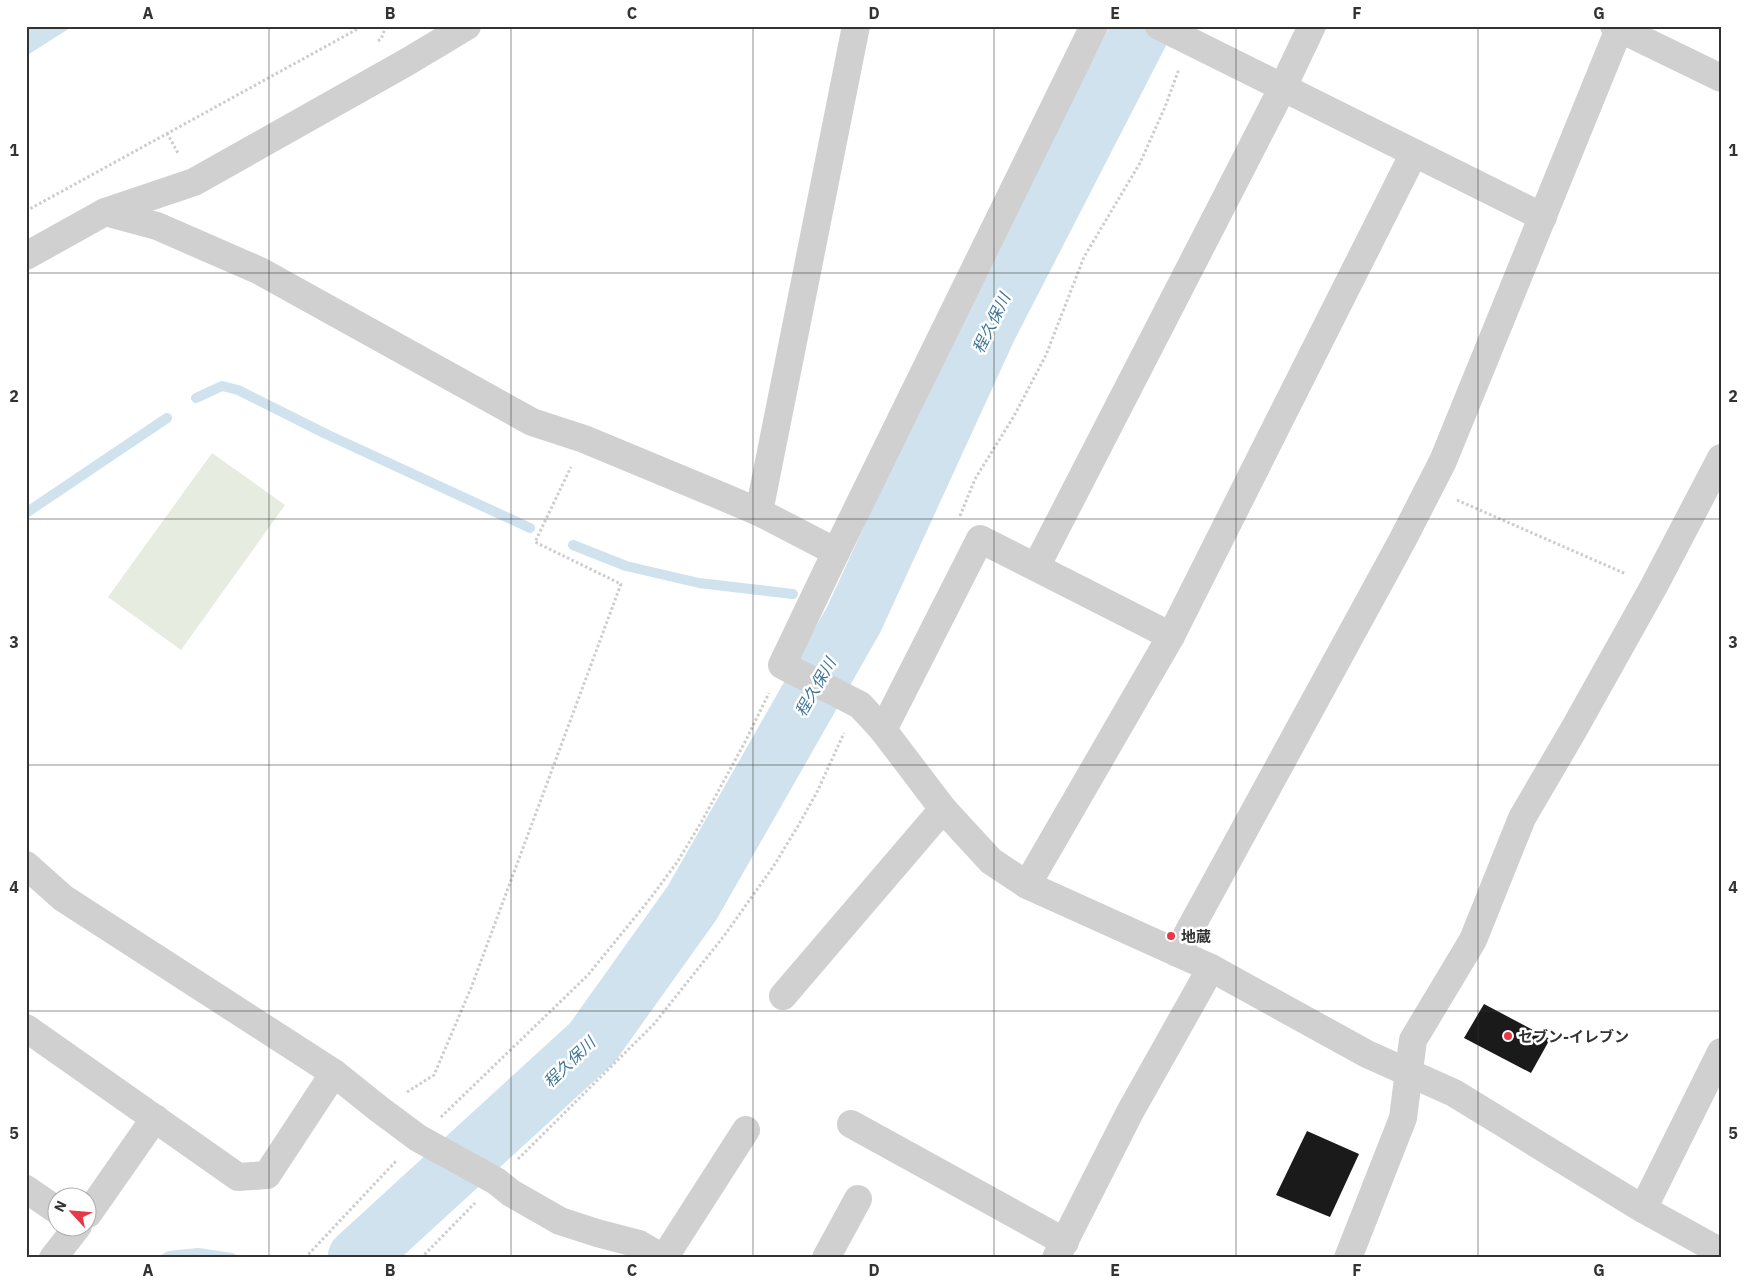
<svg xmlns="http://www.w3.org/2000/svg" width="1747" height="1284" font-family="'IBM Plex Sans','Noto Sans JP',sans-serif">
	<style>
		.green { fill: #e6ecdf }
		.water { fill: #cfe2ee }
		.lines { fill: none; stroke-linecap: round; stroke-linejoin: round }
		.stream { stroke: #cfe2ee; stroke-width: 10 }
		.river { stroke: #cfe2ee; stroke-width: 59 }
		.building { fill: #1a1a1a }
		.path { stroke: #cdcdcd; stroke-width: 3; stroke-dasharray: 2.5 2.5; stroke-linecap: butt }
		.minor { stroke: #d0d0d0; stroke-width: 28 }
		.grid { fill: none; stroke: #333; stroke-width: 1; stroke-opacity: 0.55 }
		.poi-dot { fill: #e63946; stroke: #fff; stroke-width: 2 }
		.labels { text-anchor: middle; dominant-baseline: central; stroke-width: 5; stroke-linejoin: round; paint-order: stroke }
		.poi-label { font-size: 15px; font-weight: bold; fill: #333; stroke: #fff; text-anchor: start }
		.water-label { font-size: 16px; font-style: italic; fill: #3f7597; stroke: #fff }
		.neatline { fill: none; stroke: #333; stroke-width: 2 }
		.grid-label { font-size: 16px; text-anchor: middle; font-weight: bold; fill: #333 }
	</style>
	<rect width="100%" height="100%" fill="#fff"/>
	<path class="green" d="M 212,453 L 285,505 L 181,650 L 108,597 Z"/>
	<path class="water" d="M 26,26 L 73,26 L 26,56 Z"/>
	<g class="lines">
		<g class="stream">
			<path d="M 196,398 L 222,386 L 238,390 L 326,434 L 530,528"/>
			<path d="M 26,513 L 167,418"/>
			<path d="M 573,545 L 626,566 L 699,583 L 793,594"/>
			<path d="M 835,602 L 859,607"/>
			<path d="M 166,1258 L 169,1256 L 198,1253 L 232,1258"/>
		</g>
		<path class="river" d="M 357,1258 L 592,1043 L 692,903 L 854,619 L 988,327 L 1143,26"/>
	</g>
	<g class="building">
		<path d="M 1484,1004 L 1550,1039 L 1531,1073 L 1464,1038 Z"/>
		<path d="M 1307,1131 L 1359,1154 L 1330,1217 L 1276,1195 Z"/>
	</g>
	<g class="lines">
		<g class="path">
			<path d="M 378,41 L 381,39 L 386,26"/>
			<path d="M 167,133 L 179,155"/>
			<path d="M 26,211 L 363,26"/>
			<path d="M 1457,500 L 1626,574"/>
			<path d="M 960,516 L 975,479 L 1014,416 L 1046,355 L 1084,257 L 1140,163 L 1165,107 L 1179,69"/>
			<path d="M 407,1092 L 434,1075 L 471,988 L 621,584 L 535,542 L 571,467"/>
			<path d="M 441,1117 L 588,975 L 649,900 L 678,861 L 702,821 L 745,742 L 769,693"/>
			<path d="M 518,1159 L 654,1024 L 724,936 L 773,867 L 798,826 L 817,792 L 844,733"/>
			<path d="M 305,1258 L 397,1160"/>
			<path d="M 421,1258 L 475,1203"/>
		</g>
		<g class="minor">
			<path d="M 1159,26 L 1543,217"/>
			<path d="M 1614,26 L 1721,78"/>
			<path d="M 105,212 L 157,226 L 260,271 L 532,422 L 584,439 L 726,498 L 759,512 L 836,552 L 782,665 L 860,705 L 883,730 L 943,809 L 991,861 L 1027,885 L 1211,968 L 1367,1054 L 1454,1093 L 1643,1209 L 1721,1252"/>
			<path d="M 26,256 L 105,212 L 194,182 L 407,62 L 467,26"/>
			<path d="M 759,512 L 856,26"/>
			<path d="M 836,552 L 1094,26"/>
			<path d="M 1036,567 L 1283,87 L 1312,26"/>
			<path d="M 883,730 L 980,539 L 1171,636"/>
			<path d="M 26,865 L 63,898 L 334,1073 L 379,1109 L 418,1138 L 496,1181 L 511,1193 L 560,1221 L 597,1233 L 639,1244 L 663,1258"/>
			<path d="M 1027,885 L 1171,636 L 1414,153"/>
			<path d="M 1177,953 L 1402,541 L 1443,461 L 1619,29"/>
			<path d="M 783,996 L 943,809"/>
			<path d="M 26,1028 L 238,1177 L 267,1175 L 334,1073"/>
			<path d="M 851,1124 L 1065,1242"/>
			<path d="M 26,1189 L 58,1211"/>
			<path d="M 1643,1209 L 1721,1052"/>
			<path d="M 88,1214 L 155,1118"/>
			<path d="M 53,1258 L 78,1226"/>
			<path d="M 664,1258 L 746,1130"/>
			<path d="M 826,1258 L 858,1199"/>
			<path d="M 1056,1258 L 1130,1112 L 1211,968"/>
			<path d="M 1348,1258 L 1403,1118 L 1413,1040 L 1473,940 L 1522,818 L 1574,729 L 1654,586 L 1721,458"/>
		</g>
	</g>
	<path class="grid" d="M 269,26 L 269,1258M 511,26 L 511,1258M 753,26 L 753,1258M 994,26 L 994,1258M 1236,26 L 1236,1258M 1478,26 L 1478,1258M 26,273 L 1721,273M 26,519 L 1721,519M 26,765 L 1721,765M 26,1011 L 1721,1011"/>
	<g class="poi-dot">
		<circle cx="1171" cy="936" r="5"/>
		<circle cx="1508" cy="1036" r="5"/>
	</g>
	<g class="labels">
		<g class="poi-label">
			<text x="1181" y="936">地蔵</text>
			<text x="1518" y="1036">セブン-イレブン</text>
		</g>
		<g class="water-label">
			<text transform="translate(991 323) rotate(-64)">程久保川</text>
			<text transform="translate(815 687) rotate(-60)">程久保川</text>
			<text transform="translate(569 1062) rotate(-44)">程久保川</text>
		</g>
	</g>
	<rect width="1747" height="1284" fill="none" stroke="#ffffff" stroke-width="55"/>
	<g transform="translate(72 1212) rotate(296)"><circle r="24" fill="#ffffff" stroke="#adadad"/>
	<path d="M0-4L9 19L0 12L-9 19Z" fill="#e63946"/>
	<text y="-8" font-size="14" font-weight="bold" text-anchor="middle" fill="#333333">N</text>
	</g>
	<rect x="28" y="28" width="1692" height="1228" class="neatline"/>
	<g class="grid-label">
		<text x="148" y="19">A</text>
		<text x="390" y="19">B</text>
		<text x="632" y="19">C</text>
		<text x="874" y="19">D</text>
		<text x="1115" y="19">E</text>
		<text x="1357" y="19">F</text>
		<text x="1599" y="19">G</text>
		<text x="14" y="156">1</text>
		<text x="1733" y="156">1</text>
		<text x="14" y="402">2</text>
		<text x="1733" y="402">2</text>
		<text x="14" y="648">3</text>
		<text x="1733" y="648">3</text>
		<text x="14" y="893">4</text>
		<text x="1733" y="893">4</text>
		<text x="14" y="1139">5</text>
		<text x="1733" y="1139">5</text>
		<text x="148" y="1276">A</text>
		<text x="390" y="1276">B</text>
		<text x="632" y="1276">C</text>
		<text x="874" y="1276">D</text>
		<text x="1115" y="1276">E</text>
		<text x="1357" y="1276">F</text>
		<text x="1599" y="1276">G</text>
	</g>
</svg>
